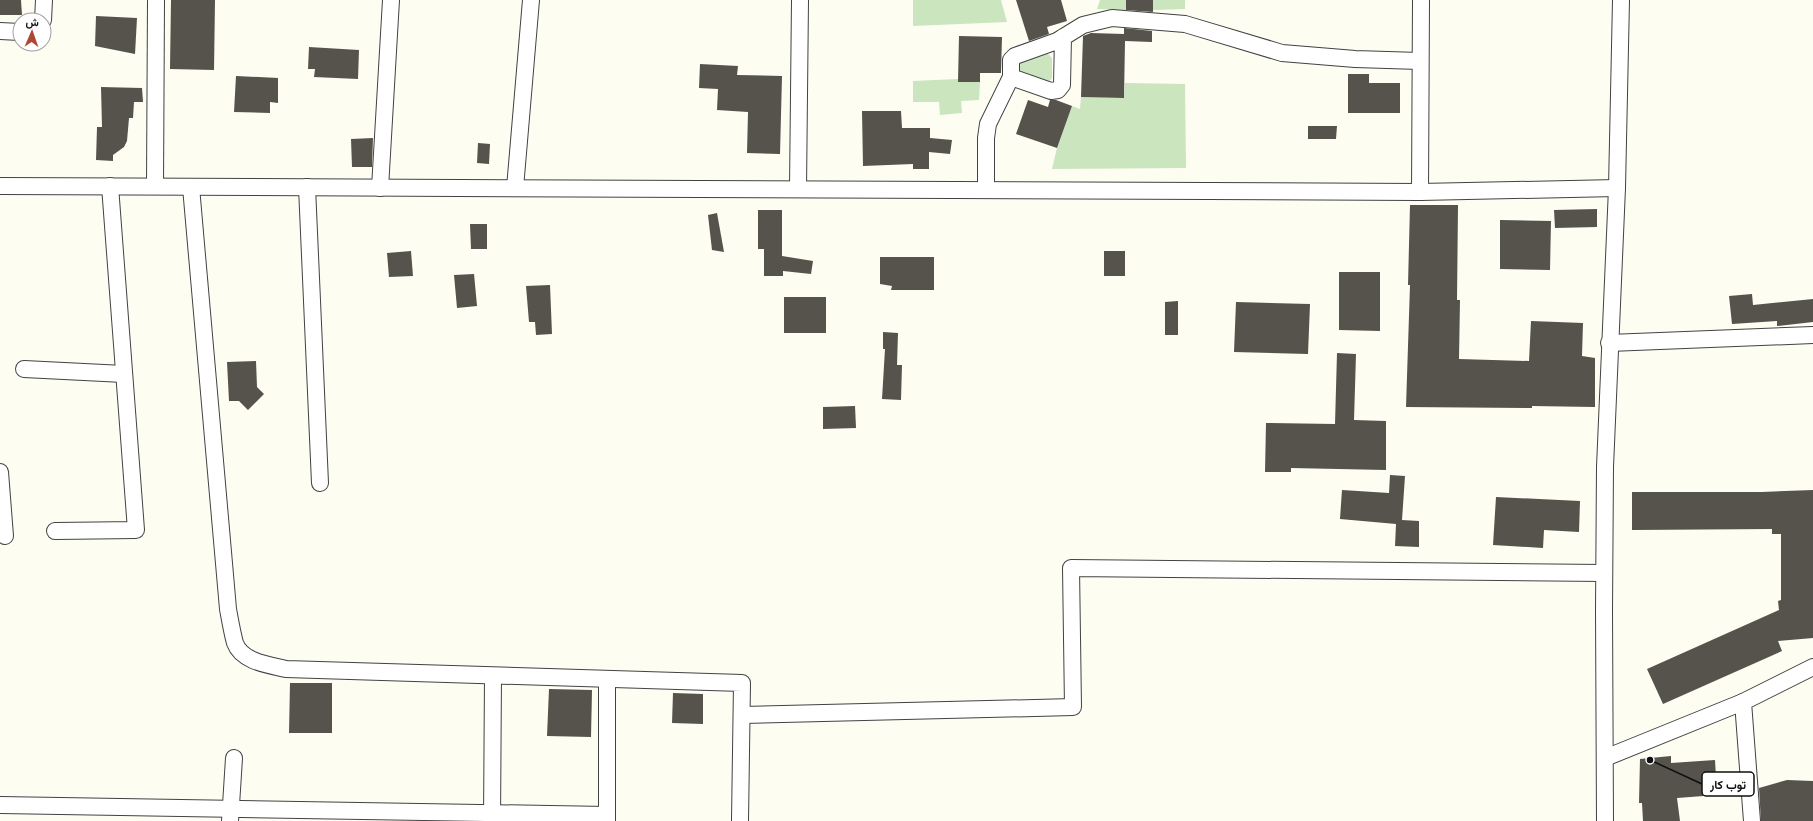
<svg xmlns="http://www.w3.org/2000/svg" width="1813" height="821" font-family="'Noto Serif',Vazirmatn,serif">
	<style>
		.green { fill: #cbe5be }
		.building { fill: #56524c }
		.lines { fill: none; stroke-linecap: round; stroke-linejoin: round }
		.minor-casing { stroke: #424242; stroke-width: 18 }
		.minor { stroke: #fff; stroke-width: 16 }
		.leader { fill: none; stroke: #0f0f0f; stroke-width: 1.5 }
		.callout-dot { fill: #0f0f0f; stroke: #fff; stroke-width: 1.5 }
		.callout { fill: #fff; stroke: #0f0f0f; stroke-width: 1.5 }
		.callout-label { font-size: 12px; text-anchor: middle; font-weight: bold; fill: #0f0f0f }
	</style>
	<rect width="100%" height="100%" fill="#fdfdf2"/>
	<g class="green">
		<path d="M 913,0 L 1001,0 L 1007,22 L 913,26 Z"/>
		<path d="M 1100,0 L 1126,0 L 1126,10 L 1097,9 Z"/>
		<path d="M 1153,0 L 1185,0 L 1185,9 L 1153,10 Z"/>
		<path d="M 1047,53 L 1052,58 L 1052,78 L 1050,81 L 1018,72 L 1018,63 Z"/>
		<path d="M 958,79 L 958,82 L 980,82 L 979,100 L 961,101 L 962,113 L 940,115 L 939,102 L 913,102 L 913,81 Z"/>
		<path d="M 1125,83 L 1185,84 L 1186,168 L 1052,169 L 1057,148 L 1072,106 L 1080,109 L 1081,97 L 1124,98 Z"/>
	</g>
	<g class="building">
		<path d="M 0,0 L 21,0 L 22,15 L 0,15 Z"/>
		<path d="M 171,0 L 215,0 L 214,70 L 170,69 Z"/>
		<path d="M 1016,0 L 1061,0 L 1067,21 L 1047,27 L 1049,34 L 1029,41 Z"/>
		<path d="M 1126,0 L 1153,0 L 1153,12 L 1126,10 Z"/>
		<path d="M 96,16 L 137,18 L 135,54 L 95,46 Z"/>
		<path d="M 1124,28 L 1152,31 L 1152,42 L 1125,41 L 1124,98 L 1081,97 L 1083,36 L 1091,33 L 1124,34 Z"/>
		<path d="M 959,36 L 1002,37 L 1001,73 L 980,73 L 980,82 L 958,82 Z"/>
		<path d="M 309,47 L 359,50 L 358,79 L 314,77 L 315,69 L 308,69 Z"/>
		<path d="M 700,64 L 738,66 L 737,75 L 782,76 L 780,154 L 747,153 L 748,112 L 717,110 L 718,89 L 699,88 Z"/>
		<path d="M 1348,74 L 1369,74 L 1369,83 L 1400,83 L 1400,113 L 1348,113 Z"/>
		<path d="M 236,76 L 278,78 L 278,103 L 270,102 L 270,113 L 234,112 Z"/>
		<path d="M 101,87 L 142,88 L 143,102 L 134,102 L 133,118 L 129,118 L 127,141 L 124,147 L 113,155 L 113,161 L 96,160 L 97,127 L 102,127 Z"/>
		<path d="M 1028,100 L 1048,107 L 1050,100 L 1056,100 L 1072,106 L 1057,148 L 1016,134 Z"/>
		<path d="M 862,111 L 901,111 L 902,128 L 930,128 L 930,138 L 952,140 L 950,154 L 929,152 L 929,169 L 913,169 L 913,164 L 863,166 Z"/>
		<path d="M 1308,126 L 1337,126 L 1336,139 L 1308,139 Z"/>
		<path d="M 373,138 L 372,167 L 352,167 L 351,139 Z"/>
		<path d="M 478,143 L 490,144 L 489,164 L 477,163 Z"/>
		<path d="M 1410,205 L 1458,205 L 1457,300 L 1460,300 L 1459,359 L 1529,361 L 1531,321 L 1583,323 L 1582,356 L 1595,358 L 1595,407 L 1532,406 L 1532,408 L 1406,407 L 1410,285 L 1408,285 Z"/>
		<path d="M 1597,209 L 1597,227 L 1555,228 L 1554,210 Z"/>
		<path d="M 758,210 L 782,210 L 782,256 L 813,261 L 811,274 L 783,271 L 783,276 L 764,276 L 764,249 L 758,249 Z"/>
		<path d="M 717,213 L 724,252 L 712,250 L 708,215 Z"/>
		<path d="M 1500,220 L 1551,221 L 1550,270 L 1500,269 Z"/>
		<path d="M 470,224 L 487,224 L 487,249 L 471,249 Z"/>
		<path d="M 411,251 L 413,276 L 389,277 L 387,253 Z"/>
		<rect x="1104" y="251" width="21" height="25"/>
		<path d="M 880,257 L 934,257 L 934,290 L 891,290 L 892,286 L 880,284 Z"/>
		<path d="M 1339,272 L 1380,272 L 1380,331 L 1339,330 Z"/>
		<path d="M 474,274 L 477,306 L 457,308 L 454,275 Z"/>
		<path d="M 550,285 L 552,334 L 536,335 L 535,322 L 529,322 L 526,286 Z"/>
		<path d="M 1752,294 L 1753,305 L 1813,299 L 1813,322 L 1777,326 L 1777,321 L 1732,324 L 1729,296 Z"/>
		<rect x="784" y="297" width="42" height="36"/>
		<path d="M 1178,301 L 1178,335 L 1165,335 L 1165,302 Z"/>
		<path d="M 1236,302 L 1310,304 L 1308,354 L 1234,352 Z"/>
		<path d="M 883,332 L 898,333 L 897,365 L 902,365 L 901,400 L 882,399 L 885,349 L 883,349 Z"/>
		<path d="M 1337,353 L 1356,354 L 1354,420 L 1386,421 L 1386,470 L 1291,468 L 1291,472 L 1265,472 L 1266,423 L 1335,424 Z"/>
		<path d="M 256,361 L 257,387 L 264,394 L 248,410 L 239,401 L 229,401 L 227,362 Z"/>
		<path d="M 855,406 L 856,428 L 823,429 L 823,407 Z"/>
		<path d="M 1390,475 L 1405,476 L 1402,520 L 1419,521 L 1419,547 L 1395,546 L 1396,524 L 1340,519 L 1342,490 L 1389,493 Z"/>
		<path d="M 1813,490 L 1813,638 L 1778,641 L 1782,651 L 1663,704 L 1647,669 L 1779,610 L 1778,601 L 1781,600 L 1781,534 L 1772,534 L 1772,529 L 1632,530 L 1632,492 L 1762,492 Z"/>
		<path d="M 1496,497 L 1580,501 L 1579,532 L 1544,530 L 1543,548 L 1493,545 Z"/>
		<path d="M 290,683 L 332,683 L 332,733 L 289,733 Z"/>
		<path d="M 549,689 L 592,690 L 591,737 L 547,736 Z"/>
		<path d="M 673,693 L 703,694 L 703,724 L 672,723 Z"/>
		<path d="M 1671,756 L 1671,763 L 1715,760 L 1717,795 L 1677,798 L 1680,821 L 1643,821 L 1642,803 L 1639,803 L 1640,759 Z"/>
		<path d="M 1787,780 L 1813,781 L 1813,821 L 1761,821 L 1759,788 Z"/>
	</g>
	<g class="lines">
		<defs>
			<g id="minor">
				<path d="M 43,20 L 44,0"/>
				<path d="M 0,31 L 20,32"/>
				<path d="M 1063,37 L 1062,85 L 1058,90 L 1051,91 L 1011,77 L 1011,60 L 1015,56 L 1057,41 L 1083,25 L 1112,18 L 1185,24 L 1282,53 L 1355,59 L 1420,61"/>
				<path d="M 0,186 L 1420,192 L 1617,188"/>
				<path d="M 155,186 L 156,0"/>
				<path d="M 191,187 L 228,609 C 230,620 232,632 235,643 C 242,662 269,665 286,669 L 742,683 L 740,821"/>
				<path d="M 307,187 L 320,483"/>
				<path d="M 380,188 L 391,0"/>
				<path d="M 515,188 L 531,0"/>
				<path d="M 798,189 L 800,0"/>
				<path d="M 986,190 L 986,138 L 988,124 L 1011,77"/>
				<path d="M 1420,192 L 1421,0"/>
				<path d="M 1609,343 L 1813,335"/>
				<path d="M 24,369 L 124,374"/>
				<path d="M 0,472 L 5,536"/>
				<path d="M 55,531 L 136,530 L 110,186"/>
				<path d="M 742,715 L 1073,707 L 1071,568 L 1604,573"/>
				<path d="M 1605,758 L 1743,702"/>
				<path d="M 0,805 L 607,815"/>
				<path d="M 230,821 L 234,758"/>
				<path d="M 492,821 L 493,676"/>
				<path d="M 607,821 L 607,679"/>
				<path d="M 1605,821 L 1604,610 L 1605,467 L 1617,188 L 1621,0"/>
				<path d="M 1752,821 L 1743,702 L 1813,667"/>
			</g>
		</defs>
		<use href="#minor" class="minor-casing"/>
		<use href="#minor" class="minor"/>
	</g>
	<path class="leader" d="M1650 760L1702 784"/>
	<circle class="callout-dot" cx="1650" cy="760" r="4"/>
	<rect class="callout" x="1702" y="772" width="52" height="24" rx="4"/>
	<g class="callout-label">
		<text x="1728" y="789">توب كار</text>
	</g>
	<g transform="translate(32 32) rotate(2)"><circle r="19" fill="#ffffff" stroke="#9f9f9f"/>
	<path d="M0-3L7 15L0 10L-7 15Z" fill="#b04635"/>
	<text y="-6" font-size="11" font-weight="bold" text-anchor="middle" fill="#0f0f0f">ش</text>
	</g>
</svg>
